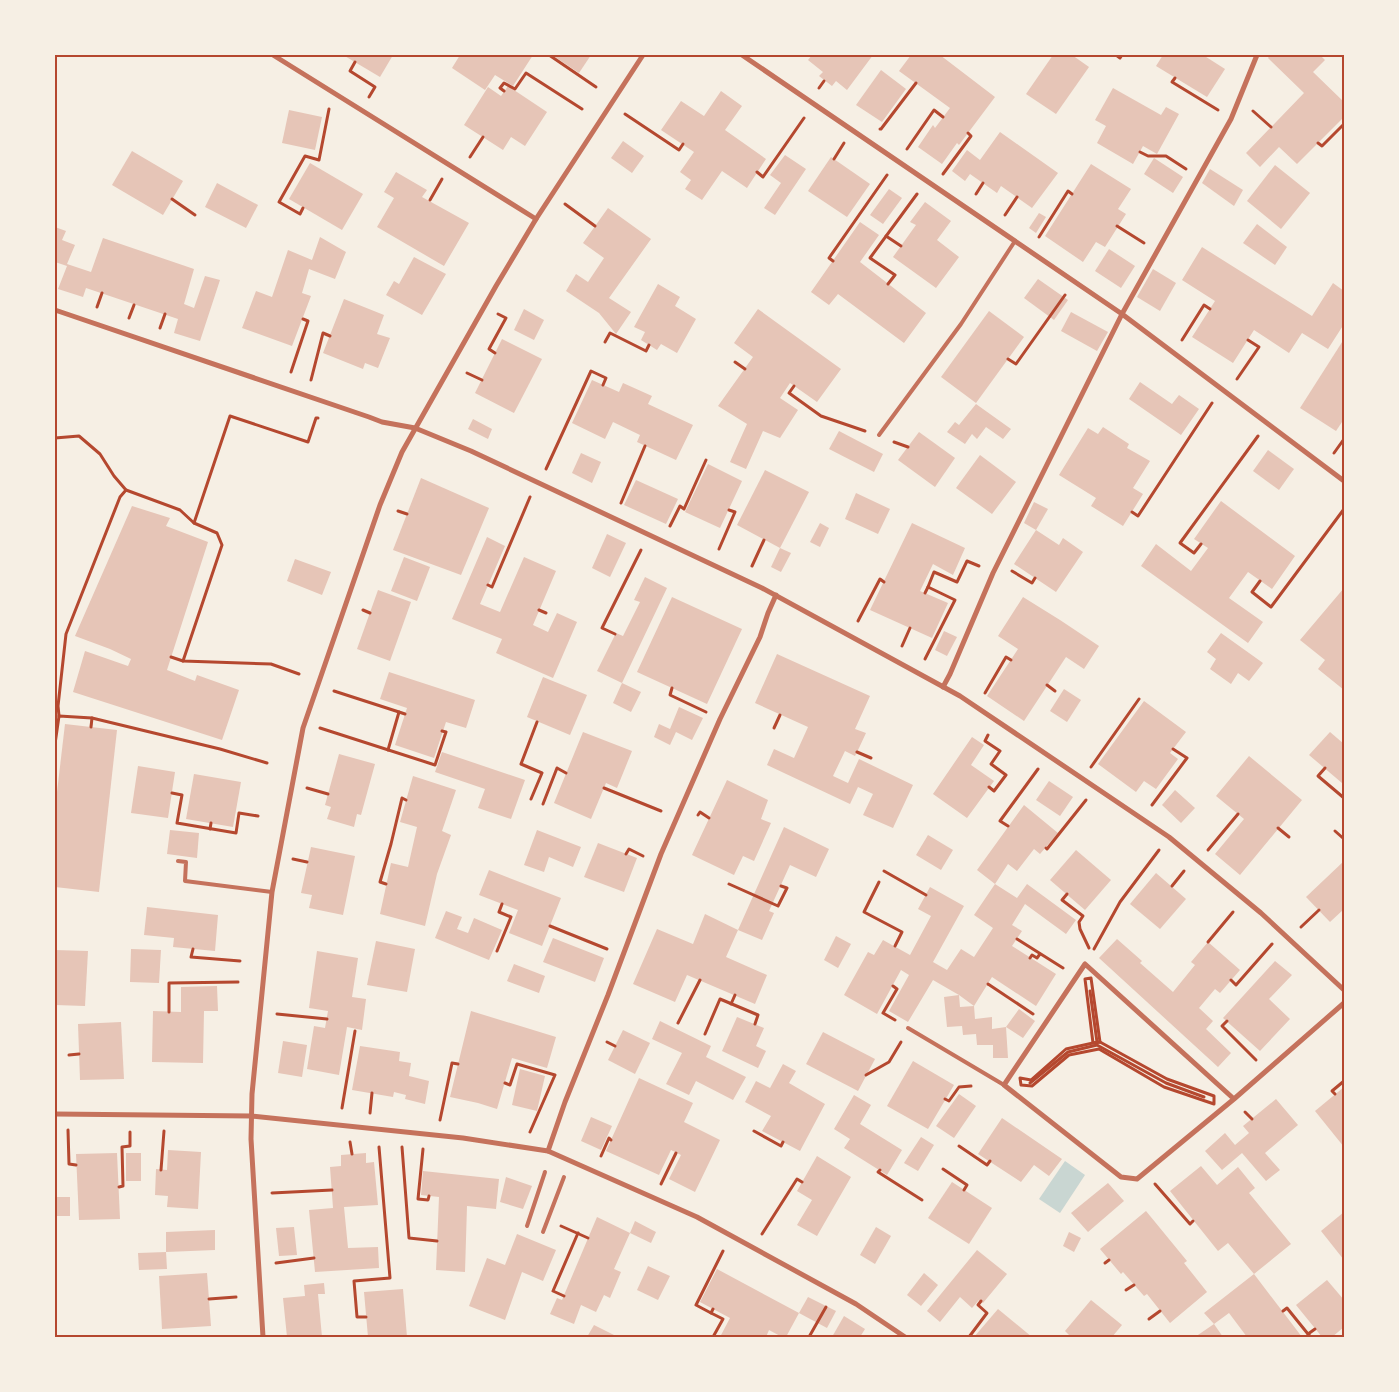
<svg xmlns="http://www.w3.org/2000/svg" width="1399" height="1392" font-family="Roboto,sans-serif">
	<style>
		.water { fill: #c9d6d2 }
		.building { fill: #e6c5b7 }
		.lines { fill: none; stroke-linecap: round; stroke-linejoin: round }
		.path { stroke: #b5482f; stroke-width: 3 }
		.service { stroke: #c5725c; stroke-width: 4 }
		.minor { stroke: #c5725c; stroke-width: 5 }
		.neatline { fill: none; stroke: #b5482f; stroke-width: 2 }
	</style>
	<rect width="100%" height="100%" fill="#f6efe4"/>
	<path class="water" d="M 1065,1161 L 1085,1175 L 1060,1213 L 1039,1199 Z"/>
	<g class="building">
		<path d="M 343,55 L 393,55 L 380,77 Z"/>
		<path d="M 460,55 L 533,55 L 513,86 L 495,75 L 485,90 L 452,68 Z"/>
		<path d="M 552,55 L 591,55 L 579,73 Z"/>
		<path d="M 812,55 L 873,55 L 847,90 L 836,81 L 832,86 L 819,76 L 823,72 L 808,60 Z"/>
		<path d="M 911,55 L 940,55 L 995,97 L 959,145 L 957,143 L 942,164 L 918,147 L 933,125 L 935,128 L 950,108 L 899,71 Z"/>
		<path d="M 1053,55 L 1072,55 L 1089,67 L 1056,114 L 1026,94 Z"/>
		<path d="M 1163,55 L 1203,55 L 1225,69 L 1207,97 L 1156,66 Z"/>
		<path d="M 1270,55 L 1320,55 L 1325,60 L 1313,72 L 1344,102 L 1344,117 L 1297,164 L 1279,147 L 1260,167 L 1246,153 L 1304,93 L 1268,58 Z"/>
		<path d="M 881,70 L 906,89 L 882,122 L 856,105 Z"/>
		<path d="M 508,86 L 547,112 L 525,146 L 511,137 L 503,150 L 464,125 L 488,87 L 501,96 Z"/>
		<path d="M 1113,88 L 1161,115 L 1166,107 L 1179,114 L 1157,154 L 1143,146 L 1133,164 L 1097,143 L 1106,126 L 1095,120 Z"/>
		<path d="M 721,91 L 742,106 L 725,130 L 766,159 L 747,188 L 722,171 L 702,200 L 685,189 L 691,180 L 680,172 L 694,152 L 661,130 L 681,101 L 704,116 Z"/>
		<path d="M 289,110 L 322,117 L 315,150 L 282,143 Z"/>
		<path d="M 1000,132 L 1058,173 L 1032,208 L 1001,186 L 997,193 L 970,174 L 965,181 L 952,171 L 967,150 L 980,160 Z"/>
		<path d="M 623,141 L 644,156 L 632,173 L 611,158 Z"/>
		<path d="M 132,151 L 183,181 L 163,215 L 112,185 Z"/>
		<path d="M 785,155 L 806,169 L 775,215 L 764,208 L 781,183 L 770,175 Z"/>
		<path d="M 831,157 L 870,184 L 847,217 L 808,191 Z"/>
		<path d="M 1154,158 L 1183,177 L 1173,193 L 1144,174 Z"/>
		<path d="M 310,163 L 363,194 L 342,230 L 289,199 Z"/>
		<path d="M 1091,164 L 1131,189 L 1118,209 L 1126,214 L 1105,247 L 1096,242 L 1083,262 L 1045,236 Z"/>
		<path d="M 1275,165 L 1310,193 L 1281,229 L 1247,201 Z"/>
		<path d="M 1210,169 L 1243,190 L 1234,206 L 1202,183 Z"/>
		<path d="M 396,172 L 427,190 L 422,197 L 469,223 L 444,266 L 377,227 L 394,198 L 384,192 Z"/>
		<path d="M 217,183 L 258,205 L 246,228 L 205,207 Z"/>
		<path d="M 889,189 L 902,198 L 883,224 L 870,215 Z"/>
		<path d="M 925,202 L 951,221 L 937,240 L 959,257 L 936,288 L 893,257 L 916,225 L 910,222 Z"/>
		<path d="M 608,208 L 651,239 L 609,298 L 631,312 L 616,334 L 599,313 L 566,291 L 576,274 L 588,282 L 604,258 L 583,243 Z"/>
		<path d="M 1039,213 L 1046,217 L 1036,233 L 1029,228 Z"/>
		<path d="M 860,222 L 879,235 L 860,262 L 926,313 L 904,343 L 838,294 L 829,305 L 811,292 Z"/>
		<path d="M 1257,224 L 1287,247 L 1275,265 L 1243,243 Z"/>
		<path d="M 55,227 L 66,231 L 62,240 L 75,245 L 67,264 L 91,272 L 103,238 L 194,269 L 184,304 L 194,308 L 205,276 L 220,280 L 200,341 L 174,333 L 178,319 L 86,288 L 83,297 L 58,289 L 67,266 L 55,262 Z"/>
		<path d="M 320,237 L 346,252 L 335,279 L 309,269 L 302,293 L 311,296 L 292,346 L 242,328 L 256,291 L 272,297 L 288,250 L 312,260 Z"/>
		<path d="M 1202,247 L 1312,316 L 1333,283 L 1344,291 L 1344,324 L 1328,349 L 1302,333 L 1289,353 L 1254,330 L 1233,363 L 1192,337 L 1215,301 L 1182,280 Z"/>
		<path d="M 1109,249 L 1135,266 L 1121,288 L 1095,271 Z"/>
		<path d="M 414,257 L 446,274 L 422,315 L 386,295 L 394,281 L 399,284 Z"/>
		<path d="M 1153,269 L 1176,283 L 1160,311 L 1137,297 Z"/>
		<path d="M 1038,279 L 1068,300 L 1054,320 L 1024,298 Z"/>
		<path d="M 658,284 L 680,297 L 675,306 L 696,319 L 677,353 L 661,344 L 657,350 L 641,340 L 645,332 L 634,327 Z"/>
		<path d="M 344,299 L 384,315 L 377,334 L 390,338 L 378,368 L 365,363 L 363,369 L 323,353 Z"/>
		<path d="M 524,309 L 544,320 L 534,340 L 514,330 Z"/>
		<path d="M 758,309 L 841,369 L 817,402 L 790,383 L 780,398 L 798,410 L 780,438 L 763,431 L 746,469 L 730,462 L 747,424 L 718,406 L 753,357 L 734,343 Z"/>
		<path d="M 989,311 L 1024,337 L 976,403 L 941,377 Z"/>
		<path d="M 1071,312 L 1108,332 L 1097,351 L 1061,331 Z"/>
		<path d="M 502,339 L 542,359 L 514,413 L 475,393 Z"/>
		<path d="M 1344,339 L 1344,419 L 1336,431 L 1300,408 Z"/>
		<path d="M 592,380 L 619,392 L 623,383 L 652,396 L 648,404 L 693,425 L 676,460 L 637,442 L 640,435 L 613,422 L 605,439 L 572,423 Z"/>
		<path d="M 1140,382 L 1172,404 L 1179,395 L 1199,409 L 1181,435 L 1129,399 Z"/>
		<path d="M 976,404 L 1011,429 L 1003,439 L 986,427 L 977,439 L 972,434 L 965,444 L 947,432 L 955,422 L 959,425 Z"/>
		<path d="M 473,419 L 492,429 L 488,439 L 468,429 Z"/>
		<path d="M 1103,427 L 1129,444 L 1127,448 L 1150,461 L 1133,488 L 1143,494 L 1123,526 L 1091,506 L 1096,498 L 1059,475 L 1088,428 L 1098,434 Z"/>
		<path d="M 839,431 L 883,454 L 874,472 L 829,449 Z"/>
		<path d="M 919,432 L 955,458 L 935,487 L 898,460 Z"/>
		<path d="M 1268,450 L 1294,469 L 1279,490 L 1253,471 Z"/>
		<path d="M 581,453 L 601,462 L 592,483 L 572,473 Z"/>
		<path d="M 980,455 L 1016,482 L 992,514 L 956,488 Z"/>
		<path d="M 708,464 L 742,481 L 720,528 L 685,512 Z"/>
		<path d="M 765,470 L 809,492 L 780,548 L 737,525 Z"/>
		<path d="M 421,478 L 489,508 L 461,575 L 393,550 Z"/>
		<path d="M 636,480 L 678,499 L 666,524 L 624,505 Z"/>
		<path d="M 856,493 L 890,509 L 878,534 L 845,519 Z"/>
		<path d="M 1221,501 L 1295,556 L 1272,589 L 1248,572 L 1229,598 L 1263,622 L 1248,643 L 1141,566 L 1156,544 L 1191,571 L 1208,548 L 1194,539 Z"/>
		<path d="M 1034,502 L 1048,509 L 1036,530 L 1024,523 Z"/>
		<path d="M 132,506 L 170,518 L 166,526 L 208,542 L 167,670 L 195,681 L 197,675 L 239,690 L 222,740 L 73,692 L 85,651 L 128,666 L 131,659 L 110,649 L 75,636 Z"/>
		<path d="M 820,523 L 829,528 L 820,547 L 810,542 Z"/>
		<path d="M 912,523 L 965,548 L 953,575 L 933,564 L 920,591 L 948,603 L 932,638 L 870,610 Z"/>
		<path d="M 1036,530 L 1059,545 L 1063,538 L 1083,552 L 1056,592 L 1014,564 Z"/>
		<path d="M 607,534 L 626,543 L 610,577 L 592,568 Z"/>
		<path d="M 487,537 L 505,546 L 480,604 L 500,612 L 524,557 L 556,571 L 533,625 L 548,632 L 557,613 L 577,622 L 553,678 L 496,653 L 502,639 L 452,619 Z"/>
		<path d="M 780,548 L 791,553 L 781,572 L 771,567 Z"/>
		<path d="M 404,557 L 430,567 L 417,601 L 391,591 Z"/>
		<path d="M 295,559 L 331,572 L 322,595 L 287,581 Z"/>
		<path d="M 645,577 L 667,588 L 622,683 L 597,671 L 616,633 L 623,636 L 640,602 L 634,600 Z"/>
		<path d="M 1344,588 L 1344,690 L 1318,669 L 1325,660 L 1300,640 Z"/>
		<path d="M 378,590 L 411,602 L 390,661 L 357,649 Z"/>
		<path d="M 672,597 L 742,629 L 707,704 L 637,672 Z"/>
		<path d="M 1023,597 L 1060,620 L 1099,646 L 1084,669 L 1066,657 L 1024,721 L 987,696 L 1018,649 L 998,636 Z"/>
		<path d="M 944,631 L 957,637 L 947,656 L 935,650 Z"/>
		<path d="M 1221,633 L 1263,663 L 1249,681 L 1238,673 L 1231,684 L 1210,669 L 1216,659 L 1207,652 Z"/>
		<path d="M 777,654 L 870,696 L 855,729 L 866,733 L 859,748 L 855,756 L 845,751 L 833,776 L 848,783 L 859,759 L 913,785 L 893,828 L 863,815 L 873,794 L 858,787 L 850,804 L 767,765 L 774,749 L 794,758 L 808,727 L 755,703 Z"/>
		<path d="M 389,672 L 475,700 L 466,728 L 446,722 L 434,758 L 395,745 L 407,708 L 380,699 Z"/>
		<path d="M 543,677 L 587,695 L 570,735 L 527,717 Z"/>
		<path d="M 622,683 L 641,692 L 631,712 L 613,703 Z"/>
		<path d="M 1064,689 L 1081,700 L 1067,722 L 1050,711 Z"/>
		<path d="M 1144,701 L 1186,732 L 1170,753 L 1178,759 L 1156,789 L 1144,781 L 1136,792 L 1098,764 Z"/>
		<path d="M 679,707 L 703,718 L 692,740 L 676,732 L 670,745 L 654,737 L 659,724 L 670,729 Z"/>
		<path d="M 65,724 L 117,730 L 99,892 L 55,887 L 55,809 Z"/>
		<path d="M 583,732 L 632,751 L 617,788 L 606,783 L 591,819 L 554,803 Z"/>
		<path d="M 1330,732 L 1344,744 L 1344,781 L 1342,783 L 1309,755 Z"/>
		<path d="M 972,737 L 984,745 L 971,765 L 994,781 L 967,818 L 933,794 Z"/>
		<path d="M 442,752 L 525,780 L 511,819 L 478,808 L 485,789 L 435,772 Z"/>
		<path d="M 339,754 L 375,764 L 361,815 L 357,814 L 354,827 L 327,819 L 331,807 L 325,805 Z"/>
		<path d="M 1249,756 L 1302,800 L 1240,875 L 1215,854 L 1244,819 L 1216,796 Z"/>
		<path d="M 138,766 L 175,772 L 168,818 L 131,813 Z"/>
		<path d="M 194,774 L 241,782 L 233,827 L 186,819 Z"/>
		<path d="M 413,776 L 456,790 L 442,831 L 451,835 L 437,874 L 425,926 L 380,914 L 391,863 L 408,867 L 417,827 L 400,822 Z"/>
		<path d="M 727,780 L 768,800 L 761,819 L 771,823 L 754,861 L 743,856 L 734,875 L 692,855 Z"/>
		<path d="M 1049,781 L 1073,797 L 1060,816 L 1036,800 Z"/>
		<path d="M 1175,790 L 1195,808 L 1181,823 L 1162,805 Z"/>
		<path d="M 1024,805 L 1058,833 L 1040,854 L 1034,849 L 1017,871 L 1008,864 L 995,884 L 1017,898 L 1027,884 L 1076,920 L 1066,934 L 1025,904 L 1012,925 L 1022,931 L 1012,946 L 1056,974 L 1036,1006 L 992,977 L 974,1006 L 975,1019 L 992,1017 L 992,1029 L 1006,1027 L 1019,1009 L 1035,1021 L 1023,1038 L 1006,1027 L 1008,1058 L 993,1058 L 993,1045 L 977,1045 L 976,1034 L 963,1035 L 962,1026 L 947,1027 L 944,997 L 959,995 L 960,1007 L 974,1006 L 959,995 L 952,991 L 933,980 L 908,1022 L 889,1011 L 909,975 L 901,970 L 877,1014 L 844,995 L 868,952 L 874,955 L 883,940 L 910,955 L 931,916 L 918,909 L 930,887 L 964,906 L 933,962 L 947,970 L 961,949 L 974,957 L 993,928 L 974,915 L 995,884 L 977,870 Z"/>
		<path d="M 784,827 L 829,849 L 816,877 L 790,865 L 769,911 L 774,913 L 762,940 L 738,930 Z"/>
		<path d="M 170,830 L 199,833 L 197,858 L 167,854 Z"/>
		<path d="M 537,830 L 581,847 L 573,867 L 549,857 L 544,872 L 524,865 Z"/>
		<path d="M 928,835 L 953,850 L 941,870 L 916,855 Z"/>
		<path d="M 598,843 L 637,858 L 624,892 L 584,877 Z"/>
		<path d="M 311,847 L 355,856 L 343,915 L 309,908 L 312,895 L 301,893 Z"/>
		<path d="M 1076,850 L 1111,880 L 1085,910 L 1050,880 Z"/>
		<path d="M 1344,861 L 1344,909 L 1330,922 L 1306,897 Z"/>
		<path d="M 489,870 L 561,898 L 542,946 L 509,933 L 518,910 L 479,895 Z"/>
		<path d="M 1156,873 L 1186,899 L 1160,929 L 1130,904 Z"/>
		<path d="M 147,907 L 218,915 L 215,951 L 173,947 L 174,938 L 144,935 Z"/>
		<path d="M 446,911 L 462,917 L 457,929 L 468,933 L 474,918 L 502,930 L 489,960 L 435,938 Z"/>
		<path d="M 705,914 L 738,930 L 726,957 L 767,975 L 755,1004 L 687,975 L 675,1002 L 633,984 L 657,929 L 693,944 Z"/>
		<path d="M 836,936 L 851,944 L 838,968 L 824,960 Z"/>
		<path d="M 553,938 L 604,958 L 595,982 L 543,962 Z"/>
		<path d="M 1117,939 L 1142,961 L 1140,963 L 1173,992 L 1195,965 L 1191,962 L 1208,942 L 1240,970 L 1220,993 L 1215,989 L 1199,1008 L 1213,1021 L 1206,1029 L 1231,1053 L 1218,1067 L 1099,958 Z"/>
		<path d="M 376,941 L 415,949 L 407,992 L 367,985 Z"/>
		<path d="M 131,949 L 161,950 L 159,983 L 130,982 Z"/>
		<path d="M 55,950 L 88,951 L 85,1006 L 55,1005 Z"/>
		<path d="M 317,951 L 358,958 L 352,997 L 366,999 L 362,1030 L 347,1027 L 339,1075 L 307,1069 L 314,1026 L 325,1028 L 328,1011 L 309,1008 Z"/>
		<path d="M 1275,961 L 1292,975 L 1269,999 L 1290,1019 L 1260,1051 L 1223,1018 Z"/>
		<path d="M 514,964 L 545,976 L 539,993 L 507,981 Z"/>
		<path d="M 217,986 L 218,1011 L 204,1011 L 203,1063 L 152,1062 L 153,1011 L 181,1012 L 181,987 Z"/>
		<path d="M 471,1011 L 556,1037 L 547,1068 L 512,1058 L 497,1109 L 478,1103 L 450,1097 Z"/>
		<path d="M 737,1017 L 764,1028 L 756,1046 L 766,1051 L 758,1068 L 722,1051 Z"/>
		<path d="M 660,1021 L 711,1046 L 706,1057 L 746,1077 L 733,1100 L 696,1081 L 689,1095 L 666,1084 L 682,1053 L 652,1039 Z"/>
		<path d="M 121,1022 L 124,1079 L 80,1080 L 78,1024 Z"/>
		<path d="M 623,1030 L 650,1043 L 635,1074 L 608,1060 Z"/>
		<path d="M 823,1032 L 875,1059 L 858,1091 L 806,1064 Z"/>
		<path d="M 283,1041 L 307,1045 L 302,1077 L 278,1073 Z"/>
		<path d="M 360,1046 L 400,1052 L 399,1061 L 411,1063 L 409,1076 L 429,1081 L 425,1104 L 405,1099 L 406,1095 L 394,1092 L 393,1097 L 352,1090 Z"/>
		<path d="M 913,1061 L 954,1085 L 928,1129 L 887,1106 Z"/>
		<path d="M 783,1064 L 796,1071 L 789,1083 L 825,1104 L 800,1151 L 762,1131 L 771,1116 L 745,1102 L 756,1081 L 770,1088 Z"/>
		<path d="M 520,1069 L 545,1076 L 537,1111 L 512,1105 Z"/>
		<path d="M 639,1078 L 693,1103 L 684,1122 L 720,1140 L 695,1192 L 669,1179 L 681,1155 L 671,1150 L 659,1175 L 606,1151 Z"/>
		<path d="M 1344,1087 L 1344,1147 L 1315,1111 Z"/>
		<path d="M 959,1094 L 976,1106 L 954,1138 L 936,1126 Z"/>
		<path d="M 854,1095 L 871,1105 L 860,1124 L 902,1150 L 887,1175 L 844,1148 L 850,1139 L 834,1129 Z"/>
		<path d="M 1276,1099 L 1298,1125 L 1265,1153 L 1280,1170 L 1266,1181 L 1242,1153 L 1222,1170 L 1205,1151 L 1225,1133 L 1235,1145 L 1249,1133 L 1243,1126 Z"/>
		<path d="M 591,1117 L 612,1126 L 601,1150 L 581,1141 Z"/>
		<path d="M 1002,1118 L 1062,1159 L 1049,1176 L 1034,1165 L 1021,1182 L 978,1154 Z"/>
		<path d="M 921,1137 L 934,1145 L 918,1171 L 904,1163 Z"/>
		<path d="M 168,1150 L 201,1152 L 198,1209 L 167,1207 L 168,1196 L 155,1195 L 156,1169 L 167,1170 Z"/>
		<path d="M 117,1153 L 120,1219 L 79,1220 L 76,1154 Z"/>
		<rect x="126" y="1153" width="15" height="28"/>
		<path d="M 366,1153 L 366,1163 L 374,1162 L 378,1205 L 344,1207 L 348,1248 L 378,1247 L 379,1268 L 315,1272 L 309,1210 L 333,1208 L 330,1167 L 341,1166 L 341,1155 Z"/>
		<path d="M 817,1156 L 851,1177 L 817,1236 L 797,1225 L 812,1200 L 797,1191 Z"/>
		<path d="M 1201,1166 L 1217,1185 L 1238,1167 L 1255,1188 L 1249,1193 L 1291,1244 L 1254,1274 L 1302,1337 L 1247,1337 L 1229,1313 L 1214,1324 L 1204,1313 L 1254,1274 L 1228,1243 L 1218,1251 L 1170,1191 Z"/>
		<path d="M 423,1171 L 499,1179 L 496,1209 L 467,1206 L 465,1272 L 436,1270 L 439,1197 L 421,1195 Z"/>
		<path d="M 506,1177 L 532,1186 L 523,1209 L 500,1202 Z"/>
		<path d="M 952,1182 L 992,1208 L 969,1244 L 928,1218 Z"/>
		<path d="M 1108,1183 L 1124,1201 L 1088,1232 L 1071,1213 Z"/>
		<rect x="55" y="1197" width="15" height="19"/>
		<path d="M 1146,1211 L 1187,1261 L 1184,1263 L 1207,1292 L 1170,1323 L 1147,1294 L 1144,1296 L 1123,1272 L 1121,1274 L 1100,1249 Z"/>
		<path d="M 1344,1212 L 1344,1260 L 1321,1231 Z"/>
		<path d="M 597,1217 L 630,1233 L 614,1269 L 621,1272 L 610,1298 L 604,1295 L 596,1312 L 581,1305 L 574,1324 L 550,1314 L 557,1298 L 562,1300 Z"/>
		<path d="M 635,1221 L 656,1232 L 651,1243 L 630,1233 Z"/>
		<path d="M 294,1227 L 297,1255 L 279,1256 L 276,1228 Z"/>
		<path d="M 876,1227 L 891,1236 L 875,1264 L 860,1255 Z"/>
		<path d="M 215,1230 L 215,1250 L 166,1252 L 166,1232 Z"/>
		<path d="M 1069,1232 L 1081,1238 L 1074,1252 L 1063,1246 Z"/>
		<path d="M 517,1234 L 556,1250 L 543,1281 L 522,1272 L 505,1320 L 469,1306 L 487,1258 L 505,1265 Z"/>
		<path d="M 977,1250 L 1007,1274 L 983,1303 L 979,1300 L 972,1308 L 960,1297 L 940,1322 L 927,1311 Z"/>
		<path d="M 166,1252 L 167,1269 L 139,1270 L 138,1253 Z"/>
		<path d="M 648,1266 L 670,1276 L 658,1300 L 637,1290 Z"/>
		<path d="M 717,1269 L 799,1313 L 786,1337 L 782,1337 L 769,1330 L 766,1337 L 720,1337 L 730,1318 L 700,1302 Z"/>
		<path d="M 207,1273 L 211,1326 L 162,1329 L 159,1276 Z"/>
		<path d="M 924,1273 L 938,1285 L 921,1306 L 907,1295 Z"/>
		<path d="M 1327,1280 L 1344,1300 L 1344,1327 L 1332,1337 L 1322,1337 L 1296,1305 Z"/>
		<path d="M 324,1283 L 325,1294 L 318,1294 L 322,1337 L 287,1337 L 283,1298 L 305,1296 L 304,1285 Z"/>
		<path d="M 403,1289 L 407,1337 L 368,1337 L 364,1292 Z"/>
		<path d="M 808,1297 L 836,1311 L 827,1328 L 799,1313 Z"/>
		<path d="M 1091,1300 L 1122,1325 L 1112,1337 L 1071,1337 L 1065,1331 Z"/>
		<path d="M 998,1309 L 1032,1337 L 974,1337 Z"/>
		<path d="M 844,1316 L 865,1329 L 860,1337 L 832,1337 Z"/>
		<path d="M 1214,1324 L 1223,1337 L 1195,1337 Z"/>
		<path d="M 594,1325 L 618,1337 L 587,1337 Z"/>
	</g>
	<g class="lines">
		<g class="path">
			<path d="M 549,55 L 596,87"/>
			<path d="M 1116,55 L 1120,58 L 1122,55"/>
			<path d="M 355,62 L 350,71 L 375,87 L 369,97"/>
			<path d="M 1175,78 L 1172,82 L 1218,110"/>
			<path d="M 819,88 L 824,81"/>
			<path d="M 504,91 L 500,88 L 504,83 L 515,89 L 526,73 L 582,109"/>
			<path d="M 1253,111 L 1271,127"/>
			<path d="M 625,114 L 679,150 L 683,144"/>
			<path d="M 880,129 L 881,129 L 916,83"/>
			<path d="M 1318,143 L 1322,146 L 1344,124"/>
			<path d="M 907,149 L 934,110 L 943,117"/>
			<path d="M 1140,152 L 1148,156 L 1166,156 L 1186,169"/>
			<path d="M 470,157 L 483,137"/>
			<path d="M 834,159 L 844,143"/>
			<path d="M 757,172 L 763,177 L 804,118"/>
			<path d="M 943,174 L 971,136 L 968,133"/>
			<path d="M 976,194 L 983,183"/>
			<path d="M 172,199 L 195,215"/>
			<path d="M 430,200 L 442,179"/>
			<path d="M 565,204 L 595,226"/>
			<path d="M 303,208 L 300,214 L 279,202 L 305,156 L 319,160 L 329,109"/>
			<path d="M 1005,215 L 1017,197"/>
			<path d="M 1117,226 L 1144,243"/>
			<path d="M 886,236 L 901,246"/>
			<path d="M 1039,237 L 1068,191 L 1072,194"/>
			<path d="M 833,261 L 829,258 L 887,175"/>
			<path d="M 888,284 L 895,275 L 870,258 L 917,194"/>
			<path d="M 97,307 L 102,293"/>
			<path d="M 129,318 L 134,305"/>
			<path d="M 160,328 L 165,314"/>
			<path d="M 1182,340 L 1204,305 L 1210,309"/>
			<path d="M 605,342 L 610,333 L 646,351 L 649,345"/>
			<path d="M 495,353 L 489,349 L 506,318 L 498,314"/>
			<path d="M 1008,359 L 1016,364 L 1065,295"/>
			<path d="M 735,362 L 745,369"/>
			<path d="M 291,372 L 308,321 L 303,319"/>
			<path d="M 467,373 L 482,380"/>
			<path d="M 1237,379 L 1259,347 L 1248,340"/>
			<path d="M 311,380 L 323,333 L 330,336"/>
			<path d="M 794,386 L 789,393 L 821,416 L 865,431"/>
			<path d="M 55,438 L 79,436 L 100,454 L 114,476 L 126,490 L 180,510 L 194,523 L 217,533 L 222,545 L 183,661 L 271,664 L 299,674"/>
			<path d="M 894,442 L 908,447"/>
			<path d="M 1334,453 L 1344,439"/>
			<path d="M 546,469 L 591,371 L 606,378 L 603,385"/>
			<path d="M 621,503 L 645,446"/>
			<path d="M 398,511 L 407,514"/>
			<path d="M 1132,512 L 1138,516 L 1212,403"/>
			<path d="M 194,523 L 230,416 L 308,442 L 316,418 L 318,418"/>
			<path d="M 670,526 L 680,506 L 684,509 L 706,460"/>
			<path d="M 1201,544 L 1194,553 L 1180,543 L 1258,436"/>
			<path d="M 719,549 L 735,512 L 729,510"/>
			<path d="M 752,566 L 764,540"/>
			<path d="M 1012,571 L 1032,583 L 1035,578"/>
			<path d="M 1260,581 L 1252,592 L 1271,607 L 1344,509"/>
			<path d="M 488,585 L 492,587 L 530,497"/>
			<path d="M 928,587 L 934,572 L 957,582 L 967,561 L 979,566"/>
			<path d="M 925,593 L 928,587 L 955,600 L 925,659"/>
			<path d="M 363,610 L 370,613"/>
			<path d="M 539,610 L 546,613"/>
			<path d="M 858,621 L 880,579 L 884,582"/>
			<path d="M 615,634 L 602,628 L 641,550"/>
			<path d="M 902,646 L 910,628"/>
			<path d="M 171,657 L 183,661"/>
			<path d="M 1047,685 L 1055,691"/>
			<path d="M 672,688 L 670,695 L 706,712"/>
			<path d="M 334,691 L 399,712"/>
			<path d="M 985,693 L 1006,657 L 1011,660"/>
			<path d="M 59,716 L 58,706 L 66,634 L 120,497 L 126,490"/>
			<path d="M 91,727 L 92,718"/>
			<path d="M 320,728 L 435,765 L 446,732 L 442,731"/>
			<path d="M 774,728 L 780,715"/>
			<path d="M 988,735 L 985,741 L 1000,751 L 991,764 L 1006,775 L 994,791 L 989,787"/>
			<path d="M 55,744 L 59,716 L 92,718 L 220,749 L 267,763"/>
			<path d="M 388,750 L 399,712 L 405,714"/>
			<path d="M 857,752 L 871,758"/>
			<path d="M 1091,767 L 1139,699"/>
			<path d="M 1325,768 L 1318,776 L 1344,798"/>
			<path d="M 307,788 L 328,794"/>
			<path d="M 604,788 L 661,811"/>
			<path d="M 172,793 L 182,795 L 177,823 L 236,833 L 239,813 L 258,816"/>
			<path d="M 531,799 L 542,773 L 521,764 L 537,722"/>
			<path d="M 543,804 L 557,768 L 566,773"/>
			<path d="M 1152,805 L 1187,758 L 1173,749"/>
			<path d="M 698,815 L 700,812 L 709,818"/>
			<path d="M 1008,826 L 1000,821 L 1038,769"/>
			<path d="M 1278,828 L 1289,837"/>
			<path d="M 210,829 L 211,823"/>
			<path d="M 1335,831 L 1344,839"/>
			<path d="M 1046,848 L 1047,849 L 1086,800"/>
			<path d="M 1208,850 L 1238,814"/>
			<path d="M 626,854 L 629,849 L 643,856"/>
			<path d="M 293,859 L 307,862"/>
			<path d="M 884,871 L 926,895"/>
			<path d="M 879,882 L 864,912 L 902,932 L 895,946"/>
			<path d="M 386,884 L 380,882 L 391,844 L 402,798 L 406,800"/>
			<path d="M 729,884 L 778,906 L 787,888 L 781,886"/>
			<path d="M 1172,886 L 1184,871"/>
			<path d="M 1067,894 L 1062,900 L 1083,916 L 1079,922 L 1080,929 L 1089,948"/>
			<path d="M 550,926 L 607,949"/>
			<path d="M 1301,927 L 1319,910"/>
			<path d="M 1017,939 L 1063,968"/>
			<path d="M 1208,942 L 1233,912"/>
			<path d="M 193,949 L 191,957 L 240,961"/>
			<path d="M 1094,949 L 1120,902 L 1159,850"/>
			<path d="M 497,951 L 511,917 L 499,912 L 502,904"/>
			<path d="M 1030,958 L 1032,955 L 1037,958 L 1040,954"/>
			<path d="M 1091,978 L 1100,1042 L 1093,1043 L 1085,979 Z"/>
			<path d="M 1231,980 L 1236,985 L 1272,944"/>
			<path d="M 988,984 L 1033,1014"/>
			<path d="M 893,986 L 897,989 L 883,1013 L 895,1020"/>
			<path d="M 1090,991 L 1097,1042"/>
			<path d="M 731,1004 L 735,995"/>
			<path d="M 169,1012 L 169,983 L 238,982"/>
			<path d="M 277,1014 L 327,1019"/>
			<path d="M 1227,1021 L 1222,1026 L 1256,1060"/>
			<path d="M 678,1023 L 700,980"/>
			<path d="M 705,1034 L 720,999 L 758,1015 L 755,1024"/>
			<path d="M 607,1042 L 615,1046"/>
			<path d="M 1100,1042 L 1167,1079 L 1214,1096 L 1214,1104 L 1164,1087 L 1099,1049 L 1069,1055 L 1032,1086 L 1021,1085 L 1020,1078 L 1031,1080 L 1066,1049 L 1093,1043 Z"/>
			<path d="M 69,1055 L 79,1054"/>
			<path d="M 866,1075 L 889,1062 L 901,1042"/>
			<path d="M 505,1083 L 510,1085 L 517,1064 L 555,1075 L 530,1132"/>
			<path d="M 1030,1083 L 1068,1052 L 1097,1045 L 1166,1083 L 1204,1097"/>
			<path d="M 1335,1094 L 1332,1091 L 1344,1081"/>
			<path d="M 945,1099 L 949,1101 L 959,1087 L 971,1086"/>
			<path d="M 342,1108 L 355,1031"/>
			<path d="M 1245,1112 L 1252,1119"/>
			<path d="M 370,1113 L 372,1093"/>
			<path d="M 440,1120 L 452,1063 L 458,1064"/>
			<path d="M 68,1130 L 69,1164 L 76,1165"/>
			<path d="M 754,1131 L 781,1146 L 783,1142"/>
			<path d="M 350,1142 L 352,1154"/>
			<path d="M 959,1146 L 987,1165 L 990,1161"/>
			<path d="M 402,1147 L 409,1238 L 437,1241"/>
			<path d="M 423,1149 L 418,1199 L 428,1200 L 429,1196"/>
			<path d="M 601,1156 L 609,1138 L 611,1140"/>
			<path d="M 943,1169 L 967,1185 L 964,1190"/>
			<path d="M 161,1170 L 164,1131"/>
			<path d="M 880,1170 L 878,1172 L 922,1200"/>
			<path d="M 661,1184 L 676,1153"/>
			<path d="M 1155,1184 L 1190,1224 L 1193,1221"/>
			<path d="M 119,1187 L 123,1186 L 122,1147 L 130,1146 L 130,1132"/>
			<path d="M 272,1193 L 332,1190"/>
			<path d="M 561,1226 L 588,1238"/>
			<path d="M 762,1234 L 797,1179 L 802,1182"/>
			<path d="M 276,1263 L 314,1258"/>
			<path d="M 1105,1263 L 1109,1260"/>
			<path d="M 1126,1290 L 1134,1285"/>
			<path d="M 564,1296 L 553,1291 L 578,1233"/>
			<path d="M 209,1299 L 236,1297"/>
			<path d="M 713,1309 L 711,1313 L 696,1305 L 723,1251"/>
			<path d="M 1283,1311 L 1287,1308 L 1308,1334"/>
			<path d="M 711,1313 L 723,1319 L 713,1337"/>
			<path d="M 366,1317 L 357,1317 L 354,1281 L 390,1278 L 379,1147"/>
			<path d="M 1149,1319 L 1160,1311"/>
			<path d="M 809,1337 L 826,1307"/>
			<path d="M 969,1337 L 987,1313 L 978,1305 L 981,1301"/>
			<path d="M 1184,1337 L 1186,1337"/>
			<path d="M 1311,1337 L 1308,1334 L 1315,1329"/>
		</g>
		<g class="service">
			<path d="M 879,435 L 961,324 L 1015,241"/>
			<path d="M 178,861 L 186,862 L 185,881 L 272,892"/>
			<path d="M 908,1028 L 1004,1085"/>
			<path d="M 527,1226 L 545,1172"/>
			<path d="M 543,1232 L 564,1177"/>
		</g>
		<g class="minor">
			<path d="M 273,55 L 536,219"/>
			<path d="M 742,55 L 1122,314 L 1344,481"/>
			<path d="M 55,310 L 369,417 L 382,422 L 415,428 L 471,451 L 762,588 L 960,696 L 1169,837 L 1261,913 L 1344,990"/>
			<path d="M 943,687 L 950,674 L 993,573 L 1122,314 L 1231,119 L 1257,55"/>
			<path d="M 1234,1099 L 1085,964 L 1004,1085 L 1121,1177 L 1137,1179 L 1234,1099 L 1344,1003"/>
			<path d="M 55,1114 L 251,1116 L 463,1138 L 548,1151 L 697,1217 L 856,1304 L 905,1337"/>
			<path d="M 548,1151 L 565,1102 L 608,995 L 661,854 L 720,719 L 760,637 L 768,613 L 776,595"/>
			<path d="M 263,1337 L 251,1139 L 252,1094 L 272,892 L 303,728 L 380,505 L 402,452 L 496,286 L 536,219 L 643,55"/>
		</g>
	</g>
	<rect width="1399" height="1392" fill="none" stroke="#f6efe4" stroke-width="112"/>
	<rect x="56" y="56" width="1287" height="1280" class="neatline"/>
</svg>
